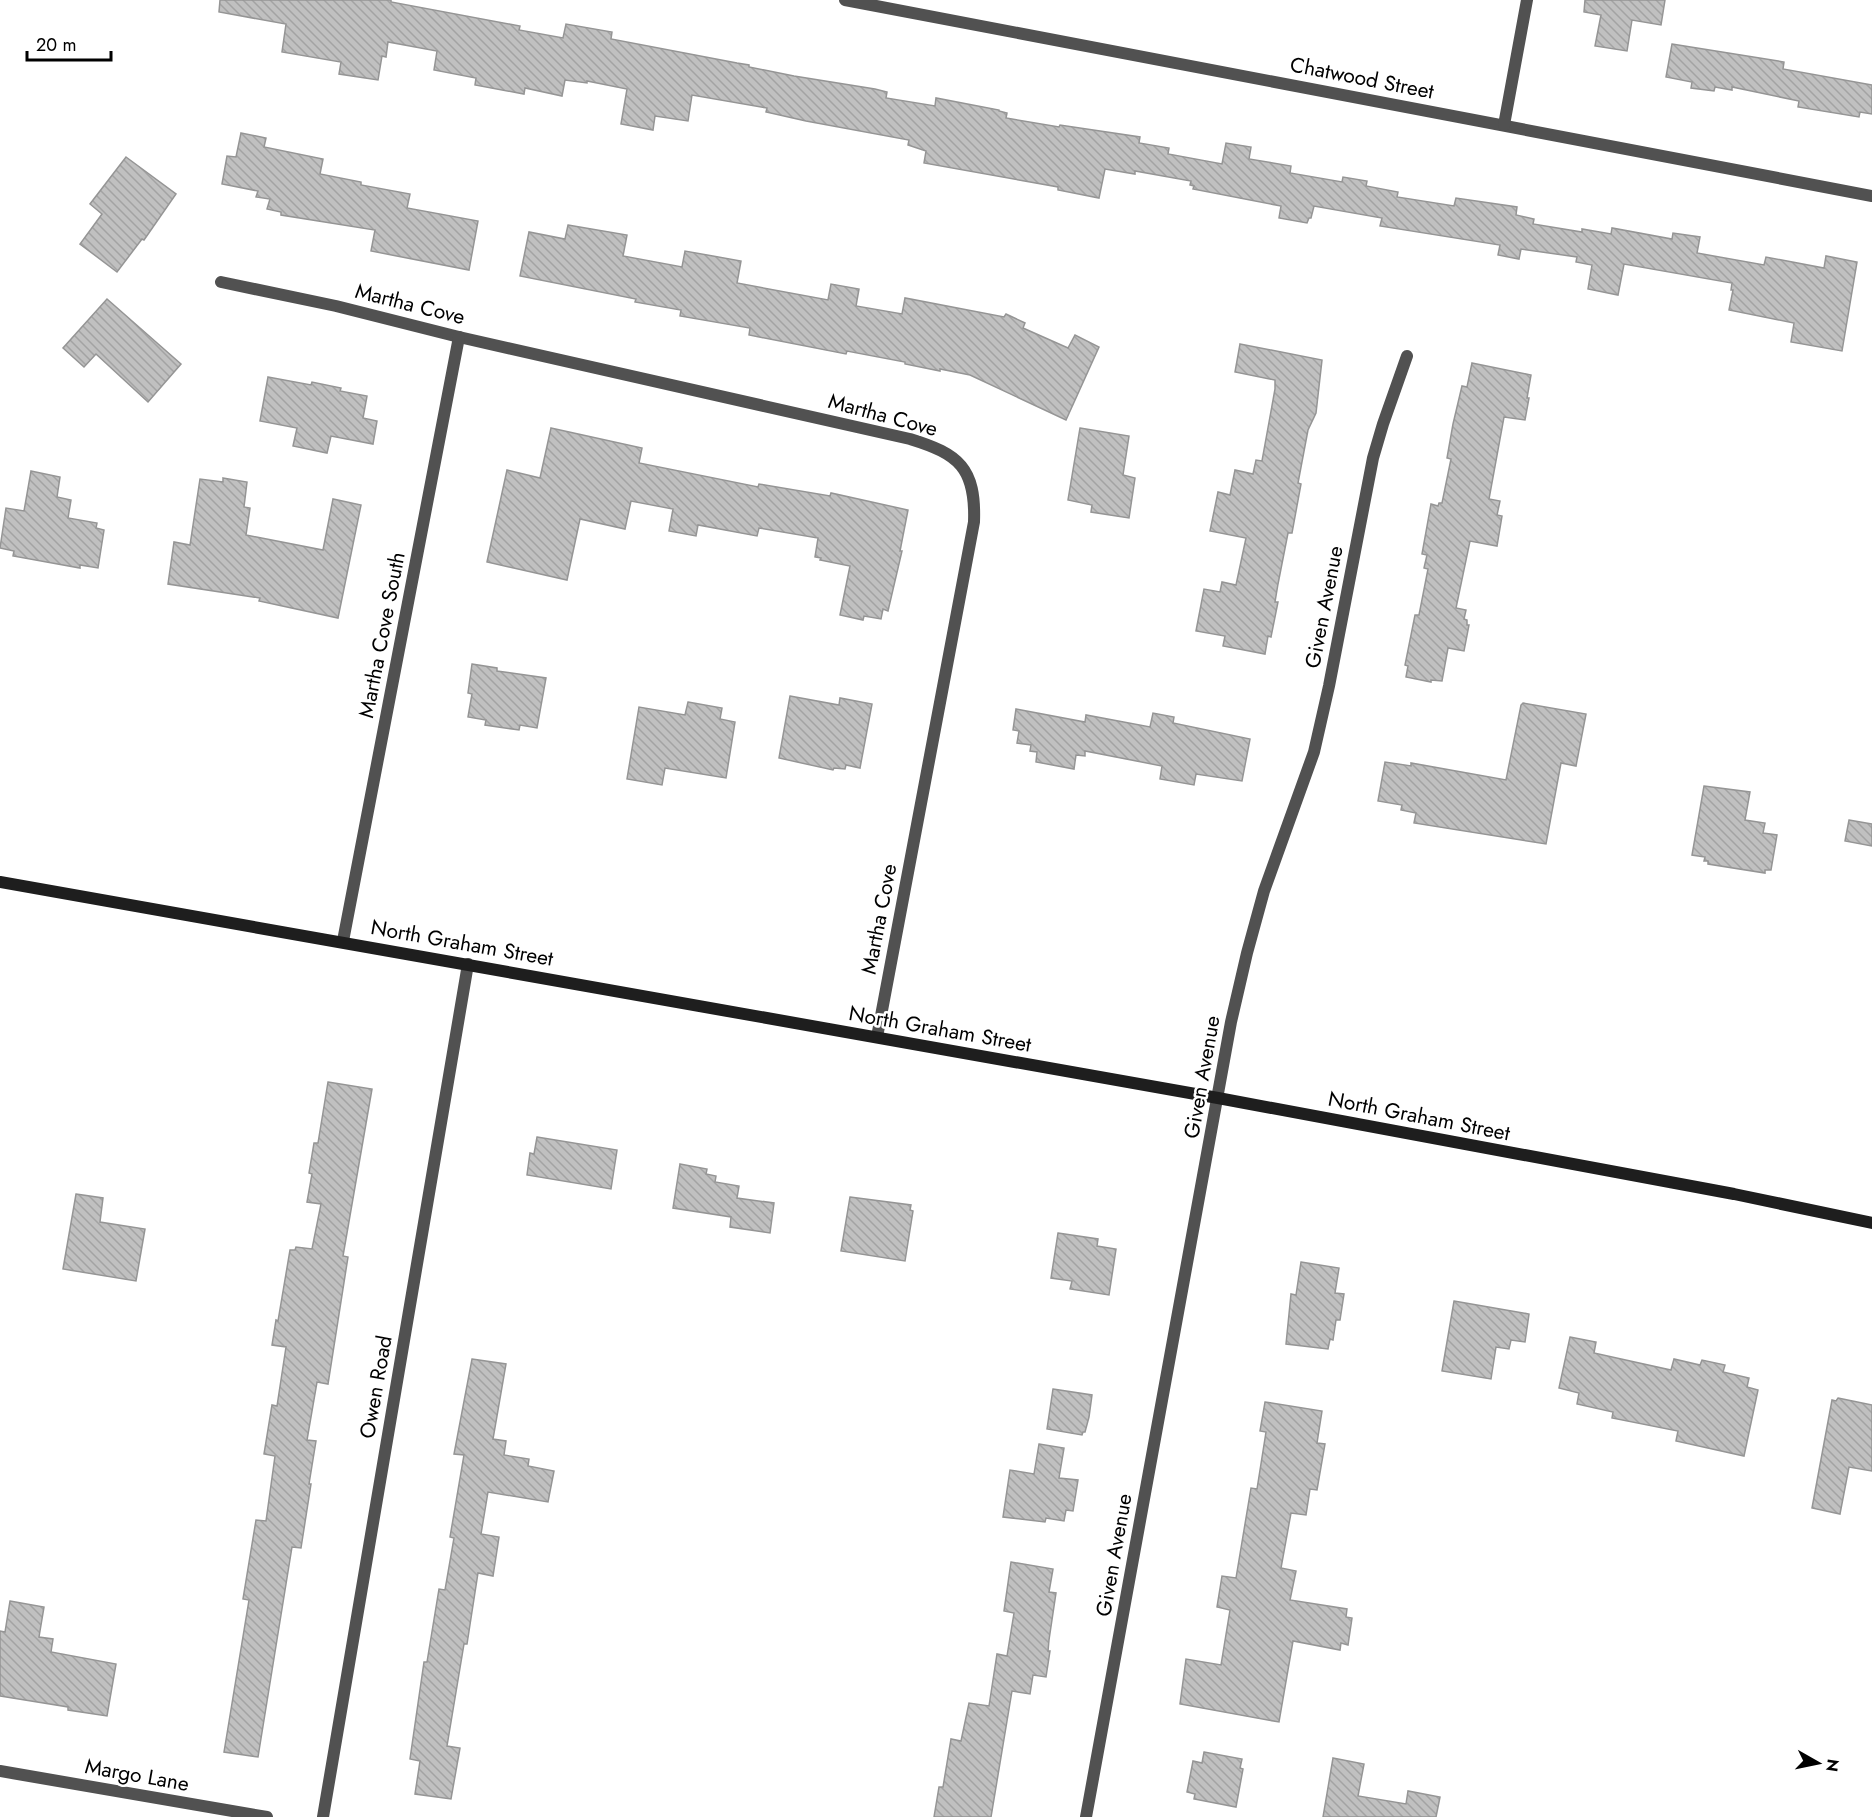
<svg xmlns="http://www.w3.org/2000/svg" width="1872" height="1817" font-family="Jost,sans-serif">
	<style>
		.building { fill: url(#building-back-hatch); stroke: #959595; stroke-width: 1.5 }
		.lines { fill: none; stroke-linecap: round; stroke-linejoin: round }
		.minor { stroke: #515151; stroke-width: 12 }
		.secondary { stroke: #1e1e1e; stroke-width: 12 }
		.labels { text-anchor: middle; dominant-baseline: central; stroke-width: 5; stroke-linejoin: round; paint-order: stroke }
		.street-label { font-size: 21px; fill: #000; stroke: #fff }
	</style>
	<defs>
		<pattern id="building-back-hatch" width="6" height="6" patternUnits="userSpaceOnUse" patternTransform="scale(1.5)"><rect width="6" height="6" fill="#c0c0c0"/><path d="M-1 5l2 2M0 0l6 6M5-1l2 2" fill="none" stroke="#a3a3a3"/></pattern>
	</defs>
	<rect width="100%" height="100%" fill="#fff"/>
	<g class="building">
		<path d="M 220,0 L 391,0 L 391,2 L 520,26 L 519,30 L 563,38 L 566,24 L 612,32 L 611,39 L 737,63 L 749,65 L 749,67 L 794,76 L 875,89 L 887,92 L 886,98 L 935,106 L 936,98 L 999,110 L 999,111 L 1007,113 L 1006,118 L 1059,127 L 1060,125 L 1140,137 L 1139,143 L 1169,148 L 1168,154 L 1222,164 L 1226,143 L 1251,147 L 1249,159 L 1291,166 L 1290,173 L 1342,182 L 1343,177 L 1367,181 L 1366,186 L 1398,192 L 1397,197 L 1454,206 L 1456,198 L 1517,207 L 1516,215 L 1534,219 L 1533,224 L 1582,232 L 1582,229 L 1611,234 L 1612,228 L 1672,239 L 1673,233 L 1700,237 L 1697,253 L 1764,265 L 1766,257 L 1824,268 L 1826,256 L 1857,262 L 1842,351 L 1791,342 L 1794,323 L 1729,310 L 1733,290 L 1731,290 L 1732,283 L 1624,264 L 1618,295 L 1588,289 L 1592,265 L 1576,262 L 1577,257 L 1521,249 L 1519,259 L 1498,255 L 1500,245 L 1380,226 L 1382,218 L 1314,206 L 1311,218 L 1309,218 L 1307,223 L 1279,218 L 1281,206 L 1193,189 L 1194,186 L 1190,185 L 1191,181 L 1135,171 L 1135,174 L 1105,169 L 1099,198 L 1058,190 L 1058,187 L 924,163 L 926,151 L 908,145 L 909,140 L 806,121 L 766,112 L 767,108 L 692,95 L 688,121 L 655,116 L 653,130 L 621,124 L 627,89 L 587,81 L 587,83 L 565,80 L 562,96 L 525,88 L 524,94 L 475,85 L 476,78 L 434,70 L 437,51 L 388,42 L 386,57 L 382,56 L 378,80 L 339,74 L 341,62 L 282,52 L 286,24 L 219,12 Z"/>
		<path d="M 1585,0 L 1665,0 L 1661,25 L 1632,20 L 1627,51 L 1595,46 L 1601,15 L 1584,12 Z"/>
		<path d="M 1672,44 L 1784,62 L 1783,69 L 1872,85 L 1872,114 L 1860,112 L 1859,117 L 1798,107 L 1799,101 L 1732,87 L 1732,90 L 1715,87 L 1714,91 L 1691,88 L 1692,82 L 1666,77 Z"/>
		<path d="M 241,133 L 266,138 L 264,147 L 323,159 L 320,174 L 361,182 L 361,185 L 410,194 L 407,208 L 478,221 L 469,270 L 371,251 L 375,230 L 281,215 L 281,212 L 267,209 L 270,199 L 256,197 L 258,191 L 222,184 L 227,156 L 236,157 Z"/>
		<path d="M 126,157 L 176,194 L 144,240 L 142,239 L 117,272 L 80,244 L 102,214 L 90,204 Z"/>
		<path d="M 568,225 L 627,235 L 623,256 L 682,267 L 685,251 L 741,261 L 737,283 L 828,300 L 831,284 L 859,289 L 856,306 L 902,314 L 905,298 L 1004,317 L 1006,314 L 1025,323 L 1023,328 L 1068,348 L 1075,335 L 1099,347 L 1066,420 L 970,375 L 940,369 L 940,371 L 905,364 L 905,362 L 847,351 L 846,354 L 749,335 L 750,328 L 680,316 L 681,310 L 635,302 L 636,299 L 520,276 L 529,232 L 565,239 Z"/>
		<path d="M 107,299 L 181,364 L 148,402 L 96,354 L 84,367 L 63,348 Z"/>
		<path d="M 1240,344 L 1322,360 L 1316,413 L 1308,430 L 1298,483 L 1301,484 L 1292,533 L 1288,533 L 1278,584 L 1275,602 L 1278,602 L 1271,637 L 1268,636 L 1265,654 L 1223,646 L 1225,636 L 1196,631 L 1204,589 L 1220,592 L 1222,582 L 1236,585 L 1246,538 L 1210,531 L 1218,492 L 1230,495 L 1235,470 L 1253,474 L 1256,460 L 1262,461 L 1275,389 L 1275,380 L 1235,372 Z"/>
		<path d="M 1472,363 L 1531,375 L 1527,398 L 1529,398 L 1525,420 L 1504,417 L 1489,499 L 1500,501 L 1497,515 L 1502,516 L 1497,546 L 1470,541 L 1456,608 L 1466,610 L 1464,619 L 1467,620 L 1467,625 L 1469,625 L 1464,651 L 1448,648 L 1442,681 L 1431,680 L 1431,682 L 1406,677 L 1408,666 L 1405,665 L 1415,615 L 1419,615 L 1428,569 L 1424,568 L 1427,555 L 1422,554 L 1431,504 L 1438,506 L 1439,503 L 1442,503 L 1451,459 L 1447,458 L 1453,424 L 1462,386 L 1467,387 Z"/>
		<path d="M 268,377 L 311,385 L 312,382 L 341,388 L 340,391 L 367,396 L 363,418 L 377,421 L 373,444 L 331,436 L 327,453 L 293,446 L 297,428 L 260,421 Z"/>
		<path d="M 551,428 L 642,448 L 639,463 L 758,487 L 759,484 L 830,496 L 831,493 L 908,510 L 900,551 L 902,551 L 888,611 L 883,609 L 881,619 L 864,616 L 863,620 L 840,615 L 850,566 L 820,560 L 821,558 L 815,557 L 818,538 L 759,528 L 757,536 L 698,525 L 696,536 L 669,531 L 673,509 L 631,501 L 625,529 L 580,519 L 567,580 L 487,562 L 507,470 L 540,478 Z"/>
		<path d="M 1080,428 L 1129,436 L 1123,475 L 1135,478 L 1129,518 L 1091,512 L 1092,505 L 1068,500 Z"/>
		<path d="M 31,471 L 60,477 L 57,497 L 71,500 L 68,518 L 97,523 L 96,528 L 104,530 L 98,568 L 80,565 L 80,568 L 13,556 L 14,551 L 0,548 L 6,508 L 24,511 Z"/>
		<path d="M 223,478 L 247,482 L 244,507 L 250,508 L 246,535 L 323,550 L 333,499 L 361,505 L 338,618 L 259,601 L 260,598 L 168,584 L 174,542 L 190,545 L 200,479 L 223,482 Z"/>
		<path d="M 472,664 L 497,668 L 497,671 L 546,678 L 537,728 L 520,725 L 519,730 L 485,725 L 486,720 L 468,717 L 472,694 L 468,693 Z"/>
		<path d="M 790,696 L 839,705 L 840,698 L 872,704 L 860,768 L 846,765 L 845,769 L 834,768 L 833,770 L 779,758 Z"/>
		<path d="M 688,702 L 722,708 L 720,719 L 735,722 L 726,778 L 665,768 L 662,785 L 627,779 L 639,707 L 685,715 Z"/>
		<path d="M 1523,703 L 1586,714 L 1576,766 L 1561,763 L 1546,844 L 1414,823 L 1416,813 L 1401,810 L 1402,805 L 1378,801 L 1385,762 L 1411,766 L 1411,763 L 1506,780 L 1521,705 Z"/>
		<path d="M 1016,709 L 1085,722 L 1086,715 L 1150,727 L 1153,713 L 1174,717 L 1173,723 L 1250,739 L 1242,781 L 1196,774 L 1194,785 L 1160,779 L 1162,766 L 1085,751 L 1085,756 L 1076,755 L 1074,769 L 1036,762 L 1037,752 L 1030,751 L 1031,745 L 1017,743 L 1019,731 L 1013,730 Z"/>
		<path d="M 1704,786 L 1750,792 L 1745,820 L 1765,823 L 1763,833 L 1777,835 L 1771,870 L 1765,870 L 1765,873 L 1708,864 L 1708,861 L 1704,861 L 1705,857 L 1692,855 Z"/>
		<path d="M 1849,820 L 1872,824 L 1872,846 L 1845,841 Z"/>
		<path d="M 328,1082 L 372,1089 L 343,1256 L 348,1257 L 328,1384 L 317,1382 L 307,1440 L 316,1441 L 309,1484 L 311,1484 L 301,1548 L 292,1547 L 258,1757 L 224,1752 L 249,1600 L 243,1599 L 256,1520 L 266,1521 L 275,1456 L 264,1454 L 272,1405 L 277,1406 L 286,1347 L 272,1345 L 276,1320 L 278,1321 L 290,1250 L 295,1250 L 296,1247 L 312,1249 L 321,1204 L 307,1202 L 312,1174 L 309,1173 L 314,1143 L 318,1143 Z"/>
		<path d="M 537,1137 L 617,1150 L 611,1189 L 527,1175 L 530,1153 L 534,1154 Z"/>
		<path d="M 680,1164 L 707,1169 L 706,1174 L 716,1176 L 715,1182 L 739,1186 L 737,1198 L 774,1203 L 770,1233 L 730,1227 L 731,1217 L 673,1208 Z"/>
		<path d="M 76,1194 L 103,1198 L 100,1222 L 145,1229 L 136,1281 L 63,1269 Z"/>
		<path d="M 850,1197 L 911,1205 L 910,1210 L 913,1211 L 905,1261 L 841,1251 Z"/>
		<path d="M 1058,1233 L 1098,1239 L 1097,1246 L 1116,1249 L 1109,1295 L 1070,1289 L 1072,1281 L 1051,1278 Z"/>
		<path d="M 1301,1262 L 1339,1268 L 1335,1293 L 1344,1294 L 1340,1320 L 1336,1320 L 1333,1340 L 1330,1339 L 1328,1349 L 1286,1344 L 1291,1294 L 1296,1295 Z"/>
		<path d="M 1454,1301 L 1529,1314 L 1525,1342 L 1511,1340 L 1509,1349 L 1496,1347 L 1491,1379 L 1442,1371 Z"/>
		<path d="M 1570,1337 L 1596,1342 L 1594,1353 L 1671,1370 L 1674,1359 L 1700,1365 L 1702,1360 L 1725,1365 L 1723,1372 L 1749,1378 L 1747,1387 L 1758,1390 L 1744,1456 L 1676,1441 L 1678,1431 L 1612,1418 L 1613,1412 L 1577,1404 L 1579,1393 L 1559,1388 Z"/>
		<path d="M 472,1359 L 506,1364 L 493,1439 L 506,1441 L 504,1455 L 529,1459 L 528,1466 L 554,1471 L 548,1502 L 488,1492 L 481,1534 L 499,1537 L 493,1576 L 478,1573 L 467,1644 L 464,1644 L 447,1746 L 460,1748 L 451,1799 L 415,1794 L 420,1761 L 410,1759 L 424,1662 L 427,1662 L 439,1589 L 445,1590 L 454,1538 L 450,1537 L 464,1455 L 454,1454 Z"/>
		<path d="M 1053,1389 L 1092,1395 L 1089,1417 L 1085,1432 L 1083,1432 L 1082,1435 L 1047,1429 Z"/>
		<path d="M 1838,1398 L 1872,1405 L 1872,1471 L 1849,1467 L 1840,1514 L 1812,1508 L 1832,1400 L 1836,1401 Z"/>
		<path d="M 1265,1402 L 1322,1411 L 1317,1443 L 1325,1444 L 1317,1490 L 1310,1489 L 1306,1515 L 1291,1513 L 1281,1568 L 1296,1571 L 1290,1600 L 1347,1609 L 1346,1617 L 1352,1618 L 1348,1645 L 1341,1643 L 1340,1650 L 1293,1641 L 1279,1722 L 1180,1704 L 1186,1659 L 1221,1665 L 1230,1610 L 1217,1607 L 1222,1576 L 1236,1578 L 1251,1488 L 1257,1489 L 1266,1432 L 1260,1431 Z"/>
		<path d="M 1039,1444 L 1064,1448 L 1059,1478 L 1078,1480 L 1073,1511 L 1066,1510 L 1064,1521 L 1046,1518 L 1045,1522 L 1003,1517 L 1010,1470 L 1034,1474 Z"/>
		<path d="M 1011,1562 L 1053,1569 L 1049,1592 L 1056,1593 L 1049,1640 L 1048,1651 L 1050,1651 L 1046,1677 L 1033,1675 L 1030,1694 L 1012,1691 L 991,1817 L 934,1817 L 939,1787 L 943,1787 L 951,1739 L 961,1741 L 969,1703 L 989,1706 L 997,1654 L 1007,1656 L 1014,1613 L 1004,1611 Z"/>
		<path d="M 10,1601 L 44,1607 L 39,1637 L 53,1639 L 51,1652 L 116,1664 L 107,1716 L 68,1710 L 68,1707 L 0,1696 L 0,1631 L 5,1632 Z"/>
		<path d="M 1204,1752 L 1242,1759 L 1240,1768 L 1243,1769 L 1236,1807 L 1194,1799 L 1195,1794 L 1187,1792 L 1193,1761 L 1202,1763 Z"/>
		<path d="M 1333,1758 L 1364,1764 L 1358,1796 L 1406,1804 L 1408,1791 L 1440,1797 L 1436,1817 L 1323,1817 Z"/>
	</g>
	<g class="lines">
		<g class="minor">
			<path d="M 845,0 L 1872,196"/>
			<path d="M 1504,125 L 1527,0"/>
			<path d="M 221,282 L 336,306 L 459,337 L 910,439 C 959,454 976,468 974,522 L 877,1037"/>
			<path d="M 343,941 L 459,337"/>
			<path d="M 0,1771 L 267,1817"/>
			<path d="M 323,1817 L 468,964"/>
			<path d="M 1086,1817 L 1231,1022 L 1247,953 L 1264,891 L 1314,752 L 1329,686 L 1373,458 L 1383,424 L 1407,356"/>
		</g>
		<path class="secondary" d="M 0,882 L 1218,1098 L 1734,1194 L 1872,1223"/>
	</g>
	<g class="labels">
		<g class="street-label">
			<text transform="translate(1362 78) rotate(11)">Chatwood Street</text>
			<text transform="translate(410 304) rotate(14)">Martha Cove</text>
			<text transform="translate(883 415) rotate(15)">Martha Cove</text>
			<text transform="translate(1324 607) rotate(-79)">Given Avenue</text>
			<text transform="translate(382 635) rotate(-79)">Martha Cove South</text>
			<text transform="translate(879 919) rotate(-79)">Martha Cove</text>
			<text transform="translate(462 943) rotate(10)">North Graham Street</text>
			<text transform="translate(940 1029) rotate(10)">North Graham Street</text>
			<text transform="translate(1202 1077) rotate(-80)">Given Avenue</text>
			<text transform="translate(1419 1116) rotate(11)">North Graham Street</text>
			<text transform="translate(376 1387) rotate(-80)">Owen Road</text>
			<text transform="translate(1114 1555) rotate(-80)">Given Avenue</text>
			<text transform="translate(137 1775) rotate(10)">Margo Lane</text>
		</g>
	</g>
	<g transform="translate(1818 1763) rotate(99)" stroke="#ffffff" stroke-width="4.5" paint-order="stroke">
	<path d="M0-4.5L10 22L0 15L-10 22Z" fill="#000000"/>
	<text y="-9" font-size="16" font-weight="bold" text-anchor="middle" fill="#000000">N</text>
	</g>
	<path d="M27 51v9h84v-9" fill="none" stroke="#000000" stroke-width="3"/>
	<text x="36" y="51" font-size="18" fill="#000000" stroke="#ffffff" stroke-width="4.5" paint-order="stroke">20 m</text>
</svg>
